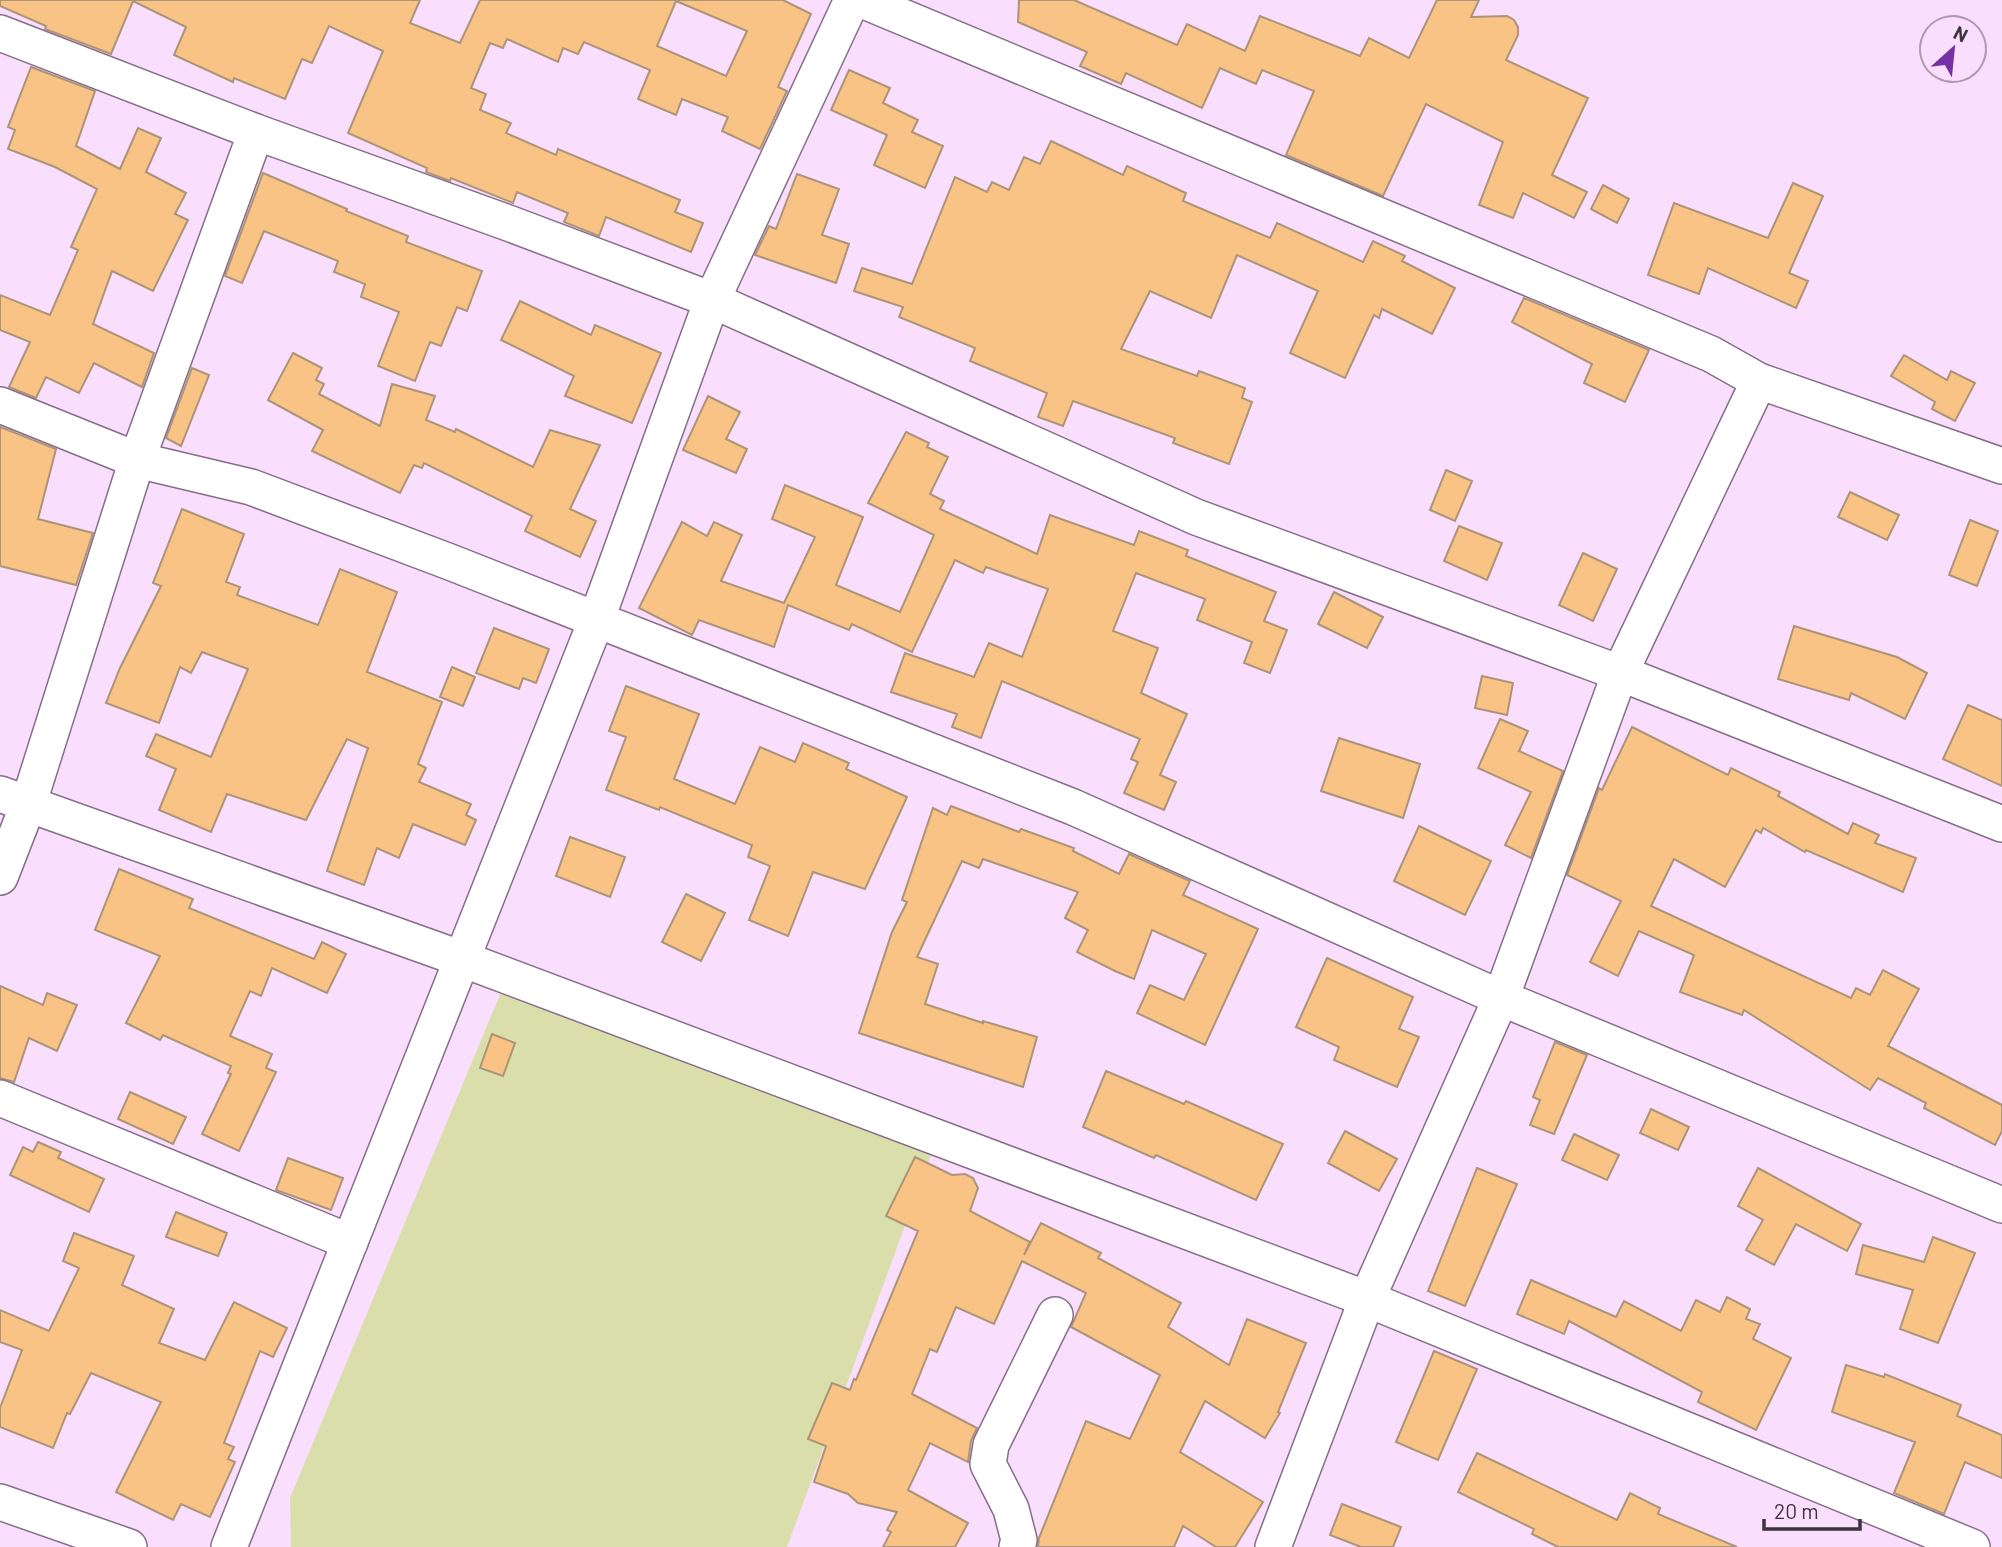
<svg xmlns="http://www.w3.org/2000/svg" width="2002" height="1547" font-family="Barlow,sans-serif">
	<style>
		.green { fill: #d9deab }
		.building { fill: #f8c384; stroke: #ad9478; stroke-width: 2; fill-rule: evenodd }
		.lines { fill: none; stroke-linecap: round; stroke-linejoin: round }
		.street-casing { stroke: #866e89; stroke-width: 38 }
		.street { stroke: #fff; stroke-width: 35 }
	</style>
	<rect width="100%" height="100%" fill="#fadefd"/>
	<path class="green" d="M 502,990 L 931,1155 L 787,1547 L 291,1547 L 290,1498 Z"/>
	<g class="building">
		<path d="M 0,0 L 420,0 L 410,23 L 460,43 L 480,0 L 783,0 L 811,14 L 778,87 L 787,91 L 760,149 L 722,131 L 728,117 L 682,99 L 676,115 L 638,99 L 650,70 L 584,42 L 578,54 L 563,48 L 558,62 L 507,39 L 503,48 L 490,43 L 471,88 L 486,94 L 480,110 L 511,123 L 506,133 L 556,155 L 558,149 L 680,200 L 675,212 L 703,223 L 691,252 L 606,217 L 599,236 L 564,222 L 568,213 L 517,192 L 513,203 L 451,178 L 450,181 L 426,172 L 427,168 L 348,133 L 383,51 L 329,26 L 312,63 L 302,59 L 285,99 L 234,78 L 233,82 L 174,55 L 186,27 L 133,1 L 111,54 L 45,29 L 46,26 L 0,6 ZM 676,1 L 747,31 L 726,76 L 657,46 Z"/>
		<path d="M 1019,0 L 1074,0 L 1177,45 L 1187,24 L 1245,51 L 1260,16 L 1360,56 L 1369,38 L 1409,58 L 1437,0 L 1479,0 L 1471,17 L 1507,16 L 1514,20 L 1518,27 L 1518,35 L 1506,60 L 1588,98 L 1552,175 L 1587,192 L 1574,218 L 1523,193 L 1513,218 L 1479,205 L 1503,142 L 1426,104 L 1383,196 L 1286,155 L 1314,91 L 1262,70 L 1256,84 L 1220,68 L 1202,108 L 1126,73 L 1121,84 L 1080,66 L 1087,52 L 1018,22 Z"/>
		<path d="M 31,67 L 95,91 L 76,146 L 120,169 L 138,128 L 161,138 L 146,172 L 186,193 L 175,214 L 188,220 L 153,291 L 112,271 L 93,324 L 154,353 L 142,387 L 94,363 L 79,393 L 46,377 L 36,398 L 9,387 L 30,342 L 0,330 L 0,295 L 50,315 L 78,250 L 71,247 L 97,189 L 55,167 L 8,149 L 15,130 L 8,127 Z"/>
		<path d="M 849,70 L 890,88 L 883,103 L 918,120 L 912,132 L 943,146 L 925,188 L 874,165 L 887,135 L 831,110 Z"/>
		<path d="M 1051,141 L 1123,175 L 1127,166 L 1186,193 L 1183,201 L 1270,238 L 1277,223 L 1363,262 L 1373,241 L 1405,256 L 1402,261 L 1455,288 L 1432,334 L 1382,309 L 1379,318 L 1374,315 L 1345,378 L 1290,353 L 1318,291 L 1237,255 L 1211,318 L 1150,291 L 1121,349 L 1197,376 L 1199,371 L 1245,388 L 1242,398 L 1252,402 L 1229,464 L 1173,443 L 1175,438 L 1073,401 L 1063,426 L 1038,417 L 1047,393 L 970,361 L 975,348 L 899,317 L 903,307 L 854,291 L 862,268 L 912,284 L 955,177 L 987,192 L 992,182 L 1009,190 L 1024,157 L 1040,164 Z"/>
		<path d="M 263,173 L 347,209 L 346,211 L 408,236 L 406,242 L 482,271 L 467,311 L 457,307 L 441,346 L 430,342 L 415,381 L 378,366 L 399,312 L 361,297 L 365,284 L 334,272 L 338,261 L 264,231 L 242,283 L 225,276 Z"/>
		<path d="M 797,174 L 839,189 L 822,235 L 849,244 L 836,283 L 755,255 L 769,226 L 776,229 Z"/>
		<path d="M 1793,183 L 1823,196 L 1789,273 L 1808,281 L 1796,308 L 1708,268 L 1699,294 L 1648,275 L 1674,203 L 1768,238 Z"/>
		<path d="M 1603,185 L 1629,199 L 1617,223 L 1591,209 Z"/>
		<path d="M 1524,298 L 1649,350 L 1625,402 L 1584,383 L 1592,364 L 1512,322 Z"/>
		<path d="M 520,301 L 591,335 L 595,325 L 661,353 L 632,423 L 565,396 L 574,376 L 501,340 Z"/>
		<path d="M 293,353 L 322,368 L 316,380 L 324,384 L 319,394 L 380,426 L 392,384 L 435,396 L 426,420 L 455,432 L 456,429 L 533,467 L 550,430 L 600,445 L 570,509 L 596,521 L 580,557 L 525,531 L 532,516 L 424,463 L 422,468 L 414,465 L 400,493 L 312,451 L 323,430 L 268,400 Z"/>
		<path d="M 1904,355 L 1947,380 L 1951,371 L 1975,383 L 1955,421 L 1932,409 L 1935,402 L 1891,376 Z"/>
		<path d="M 192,368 L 209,375 L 181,446 L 166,438 Z"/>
		<path d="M 708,396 L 740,412 L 726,439 L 747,449 L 736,473 L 683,450 Z"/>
		<path d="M 0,427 L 56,449 L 38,519 L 93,533 L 76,585 L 0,566 Z"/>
		<path d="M 906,432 L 929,443 L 927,447 L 948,457 L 930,494 L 944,501 L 940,509 L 1037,554 L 1050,515 L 1134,545 L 1139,531 L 1188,550 L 1186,556 L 1276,592 L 1264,621 L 1287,630 L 1270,673 L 1244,663 L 1252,642 L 1197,620 L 1205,599 L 1136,573 L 1113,631 L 1158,648 L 1141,693 L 1187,714 L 1160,775 L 1176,782 L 1164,810 L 1124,793 L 1138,762 L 1131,759 L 1140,739 L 1002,681 L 981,738 L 952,727 L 957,714 L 891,692 L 905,653 L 974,677 L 989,643 L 1022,657 L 1048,589 L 986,567 L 983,573 L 955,560 L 912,652 L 852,624 L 849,630 L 788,605 L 774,647 L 699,620 L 692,635 L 639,608 L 682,522 L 707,536 L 714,522 L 742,535 L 721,581 L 784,603 L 815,537 L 772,519 L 785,485 L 863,517 L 836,585 L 900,612 L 934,535 L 868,503 Z"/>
		<path d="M 1446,470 L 1472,481 L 1455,521 L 1430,510 Z"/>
		<path d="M 1850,492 L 1899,515 L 1887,540 L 1838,517 Z"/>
		<path d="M 182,509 L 244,534 L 226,582 L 240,587 L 237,595 L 318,625 L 340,569 L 397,592 L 367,672 L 442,702 L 418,764 L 426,768 L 419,782 L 471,804 L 466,815 L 476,820 L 465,845 L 413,824 L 399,858 L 377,848 L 364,885 L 327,871 L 368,748 L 347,739 L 306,820 L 227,794 L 211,832 L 159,810 L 176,769 L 146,756 L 156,734 L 211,757 L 248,669 L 202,652 L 191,673 L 180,667 L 159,723 L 106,703 L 120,668 L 161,586 L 153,583 Z"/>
		<path d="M 1970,520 L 1998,531 L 1977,586 L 1949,575 Z"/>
		<path d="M 1459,526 L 1502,543 L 1487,580 L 1444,561 Z"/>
		<path d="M 1583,553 L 1617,569 L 1593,621 L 1559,605 Z"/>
		<path d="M 1334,592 L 1383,617 L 1367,648 L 1318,624 Z"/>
		<path d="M 1794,626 L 1897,657 L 1927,673 L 1905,719 L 1851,693 L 1849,700 L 1778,679 Z"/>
		<path d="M 494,628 L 549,649 L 536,683 L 523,678 L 519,689 L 476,673 Z"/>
		<path d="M 452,667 L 475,677 L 463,706 L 440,697 Z"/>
		<path d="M 1482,676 L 1513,683 L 1507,715 L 1475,708 Z"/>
		<path d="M 626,686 L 699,714 L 674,779 L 735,804 L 760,747 L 795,762 L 803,743 L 849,763 L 846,769 L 907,797 L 865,889 L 813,872 L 788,936 L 749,920 L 770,866 L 748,857 L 752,845 L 660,807 L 659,810 L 606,790 L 626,737 L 609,731 Z"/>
		<path d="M 1968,705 L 2002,720 L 2002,786 L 1943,759 Z"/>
		<path d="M 1500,719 L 1528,731 L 1519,751 L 1563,771 L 1531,858 L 1505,845 L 1531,792 L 1478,768 Z"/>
		<path d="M 1632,727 L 1728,775 L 1731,768 L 1780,792 L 1778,796 L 1848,834 L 1853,823 L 1879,835 L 1875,843 L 1916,858 L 1903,892 L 1806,850 L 1805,852 L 1763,828 L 1761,833 L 1756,830 L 1725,887 L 1674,859 L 1651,906 L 1851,998 L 1856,988 L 1870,995 L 1883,970 L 1919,989 L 1888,1046 L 2002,1105 L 2002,1131 L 1995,1145 L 1924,1108 L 1926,1103 L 1878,1078 L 1870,1090 L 1744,1010 L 1742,1015 L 1680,992 L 1694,955 L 1639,931 L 1618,976 L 1590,962 L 1621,901 L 1567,875 L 1599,788 L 1602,790 Z"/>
		<path d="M 1339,738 L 1420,764 L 1403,818 L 1321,791 Z"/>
		<path d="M 951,806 L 1019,832 L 1021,829 L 1074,848 L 1073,851 L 1119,874 L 1129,854 L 1190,881 L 1183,895 L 1258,929 L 1205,1045 L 1137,1013 L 1150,985 L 1184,1000 L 1206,954 L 1152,930 L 1134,979 L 1115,971 L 1077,952 L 1088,930 L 1065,918 L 1078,892 L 983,859 L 979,868 L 962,861 L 917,957 L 938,964 L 925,1004 L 983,1023 L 983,1021 L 1037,1037 L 1023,1087 L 859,1033 L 892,932 L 907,902 L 902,900 L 933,808 L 947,815 Z"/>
		<path d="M 1419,826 L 1491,861 L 1465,915 L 1394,881 Z"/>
		<path d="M 570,837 L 625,857 L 610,897 L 556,876 Z"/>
		<path d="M 119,869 L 193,899 L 189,908 L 314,959 L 322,942 L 346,954 L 327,993 L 272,968 L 261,996 L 250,991 L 230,1036 L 272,1054 L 266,1068 L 276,1072 L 239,1151 L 202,1134 L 231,1074 L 228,1073 L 231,1066 L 163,1035 L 160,1040 L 126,1023 L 160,956 L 95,930 Z"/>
		<path d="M 686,894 L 725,913 L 701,961 L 662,942 Z"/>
		<path d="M 1327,958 L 1413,997 L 1399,1029 L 1419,1037 L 1397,1087 L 1334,1060 L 1339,1047 L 1296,1027 Z"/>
		<path d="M 0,986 L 43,1005 L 47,993 L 77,1005 L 57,1051 L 29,1038 L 14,1082 L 0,1078 Z"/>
		<path d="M 492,1034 L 515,1043 L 503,1076 L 480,1068 Z"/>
		<path d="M 1555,1042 L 1587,1055 L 1554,1134 L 1530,1125 L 1540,1100 L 1533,1097 Z"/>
		<path d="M 1106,1071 L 1184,1104 L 1186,1101 L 1283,1144 L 1256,1200 L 1156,1155 L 1154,1158 L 1083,1127 Z"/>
		<path d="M 130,1092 L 186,1117 L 173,1144 L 118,1119 Z"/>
		<path d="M 1651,1109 L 1689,1127 L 1678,1150 L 1640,1133 Z"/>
		<path d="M 1345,1131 L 1397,1159 L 1379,1191 L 1328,1163 Z"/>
		<path d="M 1574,1134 L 1619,1155 L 1607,1180 L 1562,1160 Z"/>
		<path d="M 38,1142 L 61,1152 L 58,1158 L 104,1179 L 89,1212 L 10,1175 L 23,1147 L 33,1152 Z"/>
		<path d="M 915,1157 L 952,1175 L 965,1174 L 973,1178 L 978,1188 L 970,1211 L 1030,1242 L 1024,1255 L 1041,1223 L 1101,1253 L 1098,1258 L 1181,1303 L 1168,1327 L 1229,1365 L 1247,1319 L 1306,1343 L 1278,1412 L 1280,1413 L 1265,1438 L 1205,1401 L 1180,1452 L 1263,1502 L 1235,1547 L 1216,1547 L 1183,1526 L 1174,1547 L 1038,1547 L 1039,1538 L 1086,1421 L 1130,1439 L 1160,1375 L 1071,1327 L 1086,1293 L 1022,1261 L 994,1324 L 956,1307 L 937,1352 L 930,1349 L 912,1394 L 977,1428 L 971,1441 L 968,1462 L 930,1443 L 908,1490 L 968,1523 L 955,1547 L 883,1547 L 891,1532 L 887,1530 L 897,1512 L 858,1503 L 848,1494 L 814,1482 L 826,1446 L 808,1439 L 832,1383 L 850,1390 L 854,1379 L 856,1380 L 918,1231 L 886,1216 Z"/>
		<path d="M 288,1158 L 343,1178 L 331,1210 L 276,1190 Z"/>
		<path d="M 1477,1168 L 1517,1184 L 1465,1306 L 1428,1291 Z"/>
		<path d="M 1758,1168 L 1861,1224 L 1847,1251 L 1796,1224 L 1774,1265 L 1746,1250 L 1763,1220 L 1738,1206 Z"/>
		<path d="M 176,1212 L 227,1233 L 218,1256 L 166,1237 Z"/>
		<path d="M 74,1233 L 134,1256 L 122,1285 L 174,1309 L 159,1343 L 205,1360 L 234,1302 L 287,1328 L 273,1357 L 260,1351 L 224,1443 L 234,1447 L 228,1459 L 235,1462 L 210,1517 L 181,1504 L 173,1520 L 116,1492 L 161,1402 L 91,1373 L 70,1414 L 67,1413 L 53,1448 L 0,1427 L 0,1408 L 22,1350 L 0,1342 L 0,1310 L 49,1331 L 79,1268 L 63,1261 Z"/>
		<path d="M 1933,1237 L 1975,1253 L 1938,1343 L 1900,1329 L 1913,1290 L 1856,1274 L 1863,1245 L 1924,1262 Z"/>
		<path d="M 1531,1280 L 1616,1317 L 1624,1301 L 1681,1331 L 1696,1300 L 1720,1312 L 1727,1297 L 1750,1309 L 1746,1319 L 1760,1324 L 1753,1339 L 1791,1358 L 1756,1430 L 1698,1402 L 1702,1392 L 1569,1321 L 1564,1334 L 1517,1314 Z"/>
		<path d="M 1434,1351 L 1477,1369 L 1438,1460 L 1396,1442 Z"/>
		<path d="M 1846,1365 L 1884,1377 L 1885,1374 L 1961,1405 L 1957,1416 L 2002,1435 L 2002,1478 L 1965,1462 L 1944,1514 L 1894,1493 L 1915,1442 L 1832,1412 Z"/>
		<path d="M 1477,1453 L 1617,1520 L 1630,1493 L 1660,1508 L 1658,1514 L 1737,1547 L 1558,1547 L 1532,1534 L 1534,1529 L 1458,1492 Z"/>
		<path d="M 1342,1504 L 1401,1527 L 1393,1547 L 1361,1547 L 1330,1535 Z"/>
	</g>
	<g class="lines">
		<defs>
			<g id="street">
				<path d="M 862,0 L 1711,354 L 1759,381 L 2002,466"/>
				<path d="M 0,33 L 256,132 L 511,224 L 712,300 L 1196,517 L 1620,673 L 2002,824"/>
				<path d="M 0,405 L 137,460 L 251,487 L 450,562 L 1073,807 L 1501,998 L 2002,1205"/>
				<path d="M 0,794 L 462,959 L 1367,1299 L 1972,1547"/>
				<path d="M 0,877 L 28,805 L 137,460 L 256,132"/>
				<path d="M 0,1098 L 350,1242"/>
				<path d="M 0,1502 L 129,1547"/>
				<path d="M 229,1547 L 596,621 L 712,300 L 852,0"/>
				<path d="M 1017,1547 L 1019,1540 L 1011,1509 L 988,1464 L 991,1445 L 1055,1315"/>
				<path d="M 1273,1547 L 1367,1299 L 1501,998 L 1620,673 L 1759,381"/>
			</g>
		</defs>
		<use href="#street" class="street-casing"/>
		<use href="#street" class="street"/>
	</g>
	<g transform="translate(1953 49) rotate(27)"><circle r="33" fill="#fadefd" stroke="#ae99b1" stroke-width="2"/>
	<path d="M0-5L12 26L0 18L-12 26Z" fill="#7530a3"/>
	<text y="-10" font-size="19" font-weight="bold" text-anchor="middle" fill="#3d323e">N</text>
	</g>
	<path d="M1764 1519v10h96v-10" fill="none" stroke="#3d323e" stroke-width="3.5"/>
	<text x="1774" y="1519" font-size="21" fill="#3d323e" stroke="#fadefd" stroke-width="5" paint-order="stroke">20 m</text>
</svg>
